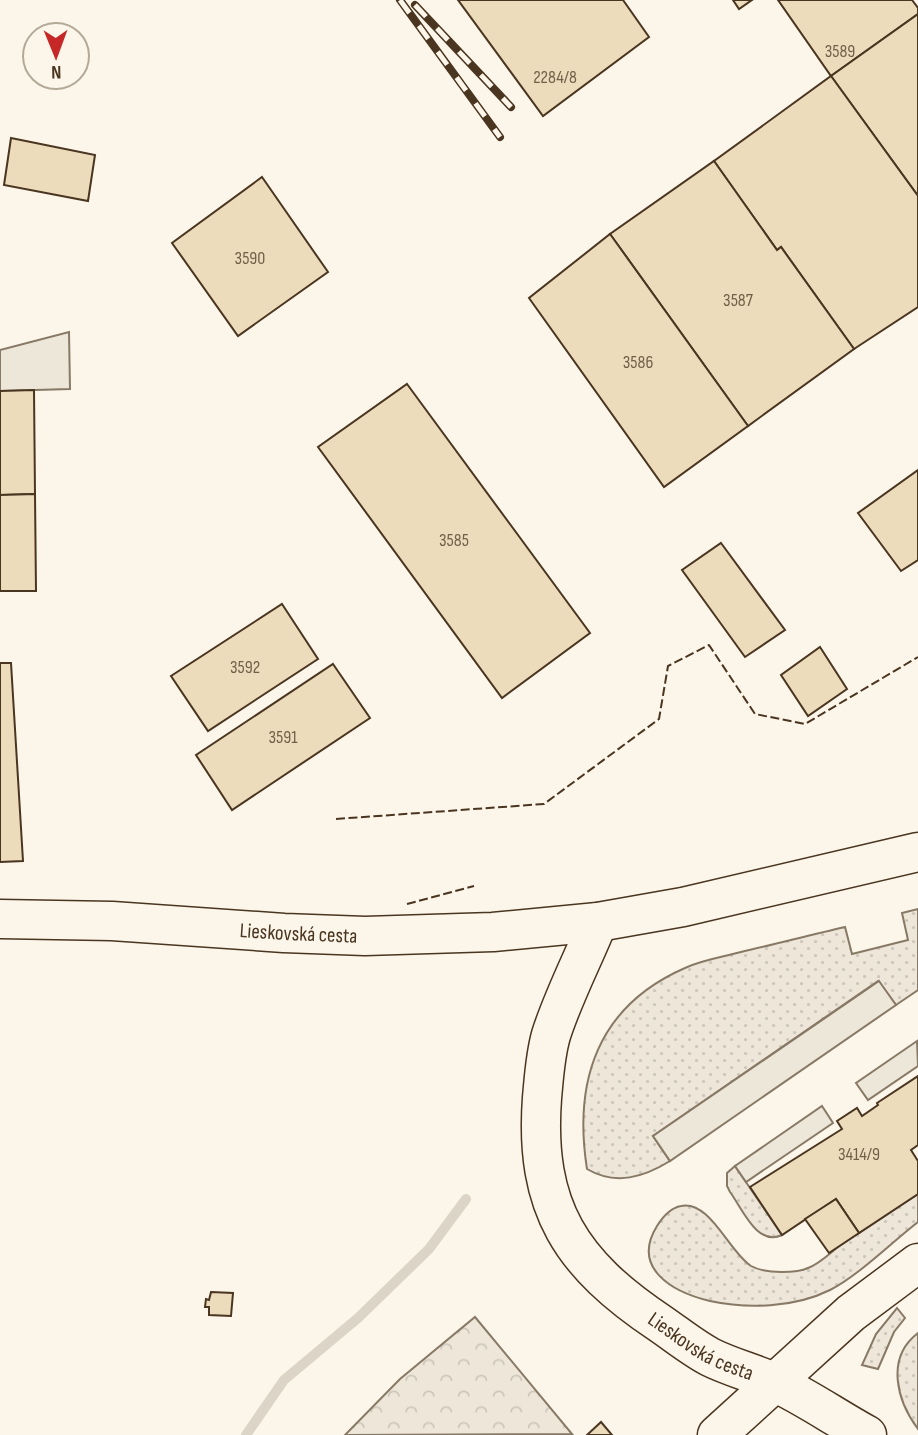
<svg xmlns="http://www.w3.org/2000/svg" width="918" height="1435" font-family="'Sofia Sans Condensed',sans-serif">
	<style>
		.grass { fill: url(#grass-dots); stroke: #887966; stroke-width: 2 }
		.park { fill: url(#park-crowns); stroke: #887966; stroke-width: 2 }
		.parking { fill: #ede7d9; stroke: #887966; stroke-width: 2 }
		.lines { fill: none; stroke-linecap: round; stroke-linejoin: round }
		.stream { stroke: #dcd4c6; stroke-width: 10 }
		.building { fill: #ecdcbc; stroke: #4a3520; stroke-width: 2 }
		.minor-casing { stroke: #4a3520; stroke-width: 41 }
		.minor { stroke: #fbf6e9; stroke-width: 38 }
		.rail-casing { stroke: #4a3520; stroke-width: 8 }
		.rail { stroke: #fbf6e9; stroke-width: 5; stroke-dasharray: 16; stroke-linecap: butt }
		.fence { stroke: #4a3520; stroke-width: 2; stroke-dasharray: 9 3.5; stroke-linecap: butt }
		.labels { text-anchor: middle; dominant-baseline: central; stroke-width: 5; stroke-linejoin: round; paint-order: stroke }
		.number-label { font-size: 18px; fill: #725f47 }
		.street-label { font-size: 21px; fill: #4a3520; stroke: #fbf6e9 }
	</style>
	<defs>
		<pattern id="grass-dots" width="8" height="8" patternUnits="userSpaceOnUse" patternTransform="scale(1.75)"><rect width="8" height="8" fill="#ede6d9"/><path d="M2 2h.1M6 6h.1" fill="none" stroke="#cdc6ba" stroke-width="1.8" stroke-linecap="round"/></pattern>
		<pattern id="park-crowns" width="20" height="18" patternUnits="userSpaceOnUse" patternTransform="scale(1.75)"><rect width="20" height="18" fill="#ede6d9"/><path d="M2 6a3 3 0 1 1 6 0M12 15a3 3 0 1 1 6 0" fill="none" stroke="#cdc6ba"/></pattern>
	</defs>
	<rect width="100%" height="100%" fill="#fbf6e9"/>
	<g class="grass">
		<path d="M 918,909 L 918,990 L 896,1005 L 878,981 L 653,1136 L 670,1161 C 644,1177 616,1186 587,1169 C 573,1080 598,1006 685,968 C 702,960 723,957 741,952 C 776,944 810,935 845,927 L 852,954 L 908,940 L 902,913 Z"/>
		<path d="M 735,1166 L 782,1235 C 757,1247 742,1208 730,1192 L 727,1186 L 727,1173 Z"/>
		<path d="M 918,1194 L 918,1222 C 892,1242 858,1276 830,1290 C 794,1308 747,1309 710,1301 C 672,1292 631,1268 657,1226 C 662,1218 670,1208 681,1206 C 710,1200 729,1252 751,1266 C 760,1271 772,1272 782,1272 C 790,1272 800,1272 808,1268 C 819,1264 829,1254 838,1247 C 865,1229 891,1211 918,1194 Z"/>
		<path d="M 897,1308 L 905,1318 L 894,1332 L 878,1369 L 862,1365 L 876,1334 Z"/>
		<path d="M 918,1333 L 918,1429 C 897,1401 885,1358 918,1333 Z"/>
	</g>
	<path class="park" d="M 475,1317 L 572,1434 L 345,1435 L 400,1379 Z"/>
	<g class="parking">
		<path d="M 69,332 L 70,389 L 0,391 L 0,350 Z"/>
		<path d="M 879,981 L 896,1005 L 670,1161 L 653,1136 Z"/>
		<path d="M 917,1041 L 918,1066 L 868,1100 L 856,1083 Z"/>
		<path d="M 822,1106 L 833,1123 L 746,1182 L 735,1166 Z"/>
	</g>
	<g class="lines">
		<path class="stream" d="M 246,1435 L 284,1380 L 358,1318 L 429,1249 L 466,1199"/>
	</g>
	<g class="building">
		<path d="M 458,0 L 623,0 L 649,37 L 543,116 Z"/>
		<path d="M 733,0 L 752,0 L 739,9 Z"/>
		<path d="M 778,0 L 912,0 L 918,8 L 918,14 L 831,76 Z"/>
		<path d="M 918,14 L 918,196 L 831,76 Z"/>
		<path d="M 831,76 L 918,196 L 918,307 L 854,349 L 781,247 L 777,250 L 714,161 Z"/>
		<path d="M 11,138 L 95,155 L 88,201 L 4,185 Z"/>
		<path d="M 714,161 L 777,250 L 781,247 L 854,349 L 748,426 L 610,234 Z"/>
		<path d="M 262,177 L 328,272 L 238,336 L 172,243 Z"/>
		<path d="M 610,234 L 748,426 L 664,487 L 529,298 Z"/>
		<path d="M 407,384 L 590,633 L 502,698 L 318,447 Z"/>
		<path d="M 34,390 L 35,494 L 0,495 L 0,391 Z"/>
		<path d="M 918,470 L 918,560 L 901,571 L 858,513 Z"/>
		<path d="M 35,494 L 36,591 L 0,591 L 0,495 Z"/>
		<path d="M 721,543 L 785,630 L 745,657 L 682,570 Z"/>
		<path d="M 282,604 L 318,659 L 208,731 L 171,676 Z"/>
		<path d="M 820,647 L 847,689 L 808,716 L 781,675 Z"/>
		<path d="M 0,663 L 11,663 L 23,861 L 0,862 Z"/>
		<path d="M 333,664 L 370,718 L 232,810 L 196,755 Z"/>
		<path d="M 918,1076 L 918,1145 L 911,1150 L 918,1161 L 918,1194 L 859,1233 L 836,1199 L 782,1235 L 750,1187 L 842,1129 L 837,1121 L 857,1108 L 862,1116 L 878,1105 L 877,1103 Z"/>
		<path d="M 836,1199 L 859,1233 L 829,1253 L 805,1219 Z"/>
		<path d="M 211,1292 L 233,1293 L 231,1316 L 209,1315 L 209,1307 L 205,1307 L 206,1299 L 209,1300 Z"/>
		<path d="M 601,1422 L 612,1435 L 587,1435 Z"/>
	</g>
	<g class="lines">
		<defs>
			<g id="minor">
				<path id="s1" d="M 0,919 L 112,921 L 284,933 L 365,936 L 493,932 L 598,922 L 683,907 L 918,852"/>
				<path id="s2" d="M 598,922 C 583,959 563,997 551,1035 C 545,1056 544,1077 542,1098 C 534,1208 571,1264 661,1324 C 677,1335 693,1348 710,1357 C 730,1367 753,1373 774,1382 C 806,1397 836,1418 867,1435"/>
				<path d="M 717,1435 L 851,1313 L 918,1263"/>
			</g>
		</defs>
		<use href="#minor" class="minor-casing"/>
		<use href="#minor" class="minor"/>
		<defs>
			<g id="rail">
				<path d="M 400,0 L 500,137"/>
				<path d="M 415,5 L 511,107"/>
			</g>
		</defs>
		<use href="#rail" class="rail-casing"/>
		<use href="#rail" class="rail"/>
		<g class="fence">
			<path d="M 336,819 L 544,804 L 659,719 L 668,666 L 709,645 L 755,714 L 805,724 L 918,657"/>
			<path d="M 407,904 L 474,886"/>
		</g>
	</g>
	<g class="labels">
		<g class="number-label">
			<text x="840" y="51">3589</text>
			<text x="555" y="77">2284/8</text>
			<text x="250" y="258">3590</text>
			<text x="738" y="300">3587</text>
			<text x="638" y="362">3586</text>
			<text x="454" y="540">3585</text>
			<text x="245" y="667">3592</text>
			<text x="283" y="737">3591</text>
			<text x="859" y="1154">3414/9</text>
		</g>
		<g class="street-label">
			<text stroke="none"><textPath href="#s1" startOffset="299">Lieskovská cesta</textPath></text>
			<text stroke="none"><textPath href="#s2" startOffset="504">Lieskovská cesta</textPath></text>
		</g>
	</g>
	<g transform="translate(56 56) rotate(179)"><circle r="33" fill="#fbf6e9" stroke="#b4a999" stroke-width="2"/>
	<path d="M0-5L12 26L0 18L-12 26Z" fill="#c62828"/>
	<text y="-10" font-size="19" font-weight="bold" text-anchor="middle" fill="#4a3520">N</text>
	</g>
</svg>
